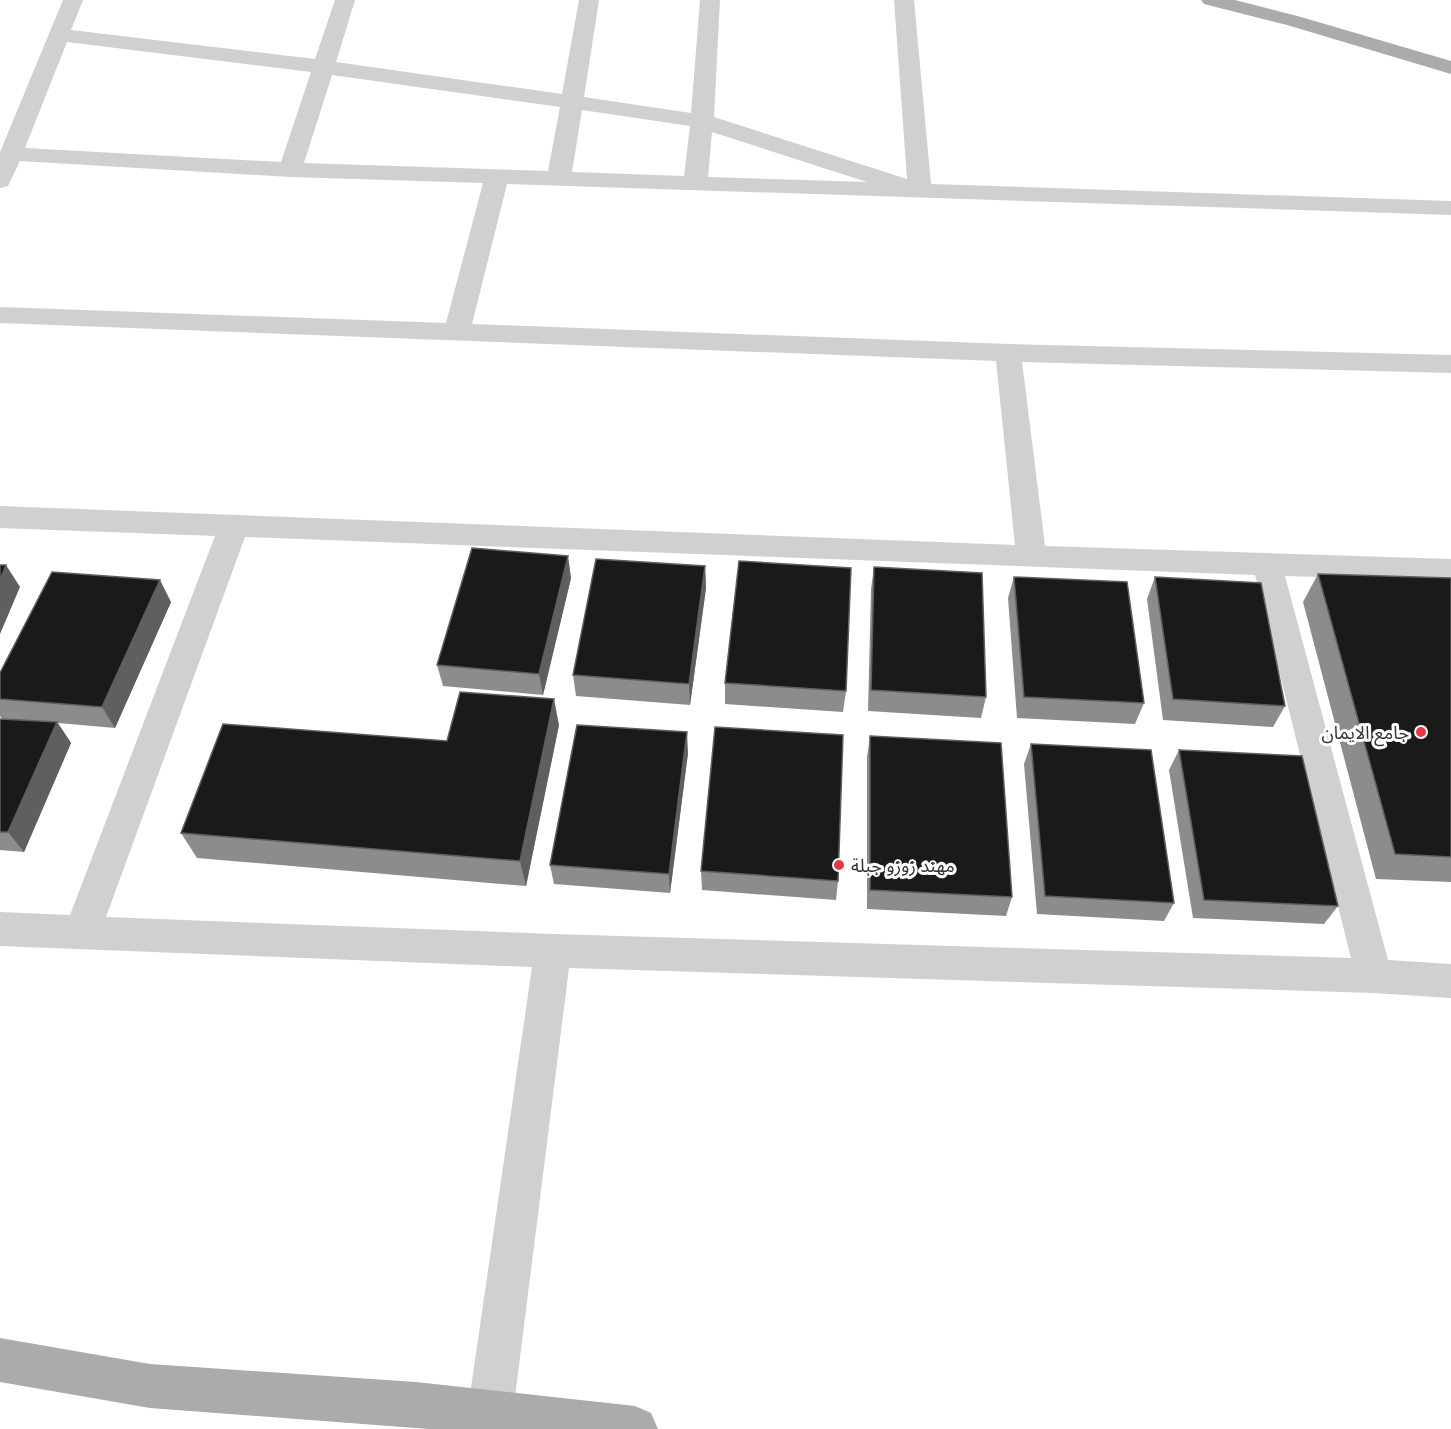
<svg xmlns="http://www.w3.org/2000/svg" width="1451" height="1429" font-family="Raleway,'Noto Sans Arabic',sans-serif">
	<style>
		.lines { fill: none; stroke-linecap: round; stroke-linejoin: round }
		.minor { fill: #d0d0d0; fill-rule: evenodd }
		.major { fill: #ababab; fill-rule: evenodd }
		.wall { fill: #8c8c8c }
		.shaded-wall { fill: #5f5f5f }
		.building { fill: #1a1a1a; stroke: #5f5f5f; stroke-width: 1.5 }
		.poi-dot { fill: #e63946; stroke: #fff; stroke-width: 2 }
		.labels { text-anchor: middle; dominant-baseline: central; stroke-width: 6; stroke-linejoin: round; paint-order: stroke }
		.poi-label { font-size: 18px; fill: #333; stroke: #fff; text-anchor: end }
	</style>
	<rect width="100%" height="100%" fill="#fff"/>
	<g class="lines">
		<path class="minor" d="M 63,0 L 83,0 L 71,30 L 315,59 L 335,0 L 355,0 L 336,62 L 562,94 L 579,0 L 599,0 L 584,97 L 691,113 L 700,0 L 720,0 L 714,117 L 907,179 L 894,0 L 914,0 L 931,184 L 1451,201 L 1451,215 L 507,184 L 472,324 L 1008,344 L 1451,355 L 1451,373 L 1022,362 L 1045,546 L 1451,559 L 1451,581 L 1285,576 L 1388,960 L 1451,964 L 1451,998 L 1374,993 L 569,968 L 511,1429 L 465,1429 L 532,967 L 0,946 L 0,912 L 70,915 L 215,536 L 0,528 L 0,506 L 1015,545 L 996,361 L 0,323 L 0,307 L 446,323 L 483,183 L 290,177 L 20,161 L 8,186 L 0,188 L 0,152 ZM 67,42 L 311,72 L 281,162 L 25,148 ZM 332,75 L 560,107 L 548,171 L 304,163 ZM 582,110 L 690,126 L 684,176 L 572,172 ZM 712,132 L 867,182 L 708,177 ZM 245,537 L 1255,575 L 1351,958 L 553,934 L 106,917 Z"/>
		<g class="major">
			<path d="M 1201,0 L 1235,0 L 1301,17 L 1451,61 L 1451,74 L 1287,25 L 1204,4 Z"/>
			<path d="M 0,1338 L 150,1364 L 416,1382 L 635,1406 L 651,1413 L 658,1429 L 429,1429 L 150,1408 L 0,1382 Z"/>
		</g>
	</g>
	<g class="wall">
		<path d="M 705,566 L 706,588 L 690,705 L 576,696 L 573,675 Z"/>
		<path d="M 874,567 L 986,697 L 981,718 L 868,711 L 871,589 Z"/>
		<path d="M 1318,574 L 1451,578 L 1451,882 L 1376,879 L 1303,602 Z"/>
		<path d="M 1014,577 L 1144,703 L 1135,724 L 1017,718 L 1008,598 Z"/>
		<path d="M 1155,577 L 1285,706 L 1273,727 L 1163,720 L 1147,599 Z"/>
		<path d="M 571,578 L 543,695 L 443,686 L 437,665 Z"/>
		<path d="M 171,602 L 115,728 L 58,723 L 71,743 L 24,852 L 0,850 L 0,719 L 2,719 L 0,716 L 0,673 Z"/>
		<path d="M 725,683 L 846,691 L 843,712 L 725,704 Z"/>
		<path d="M 559,725 L 526,886 L 197,858 L 181,833 L 447,741 Z"/>
		<path d="M 870,736 L 1012,897 L 1006,916 L 867,909 L 867,757 Z"/>
		<path d="M 1031,744 L 1174,903 L 1164,921 L 1037,914 L 1024,764 Z"/>
		<path d="M 1179,750 L 1338,906 L 1324,924 L 1193,918 L 1169,770 Z"/>
		<path d="M 688,753 L 670,893 L 554,884 L 550,865 Z"/>
		<path d="M 701,871 L 838,881 L 836,900 L 702,890 Z"/>
	</g>
	<g class="shaded-wall">
		<path d="M 568,556 L 571,578 L 543,695 L 539,674 Z"/>
		<path d="M 6,565 L 20,587 L 0,634 L 0,580 Z"/>
		<path d="M 705,566 L 706,588 L 690,705 L 689,684 Z"/>
		<path d="M 160,580 L 171,602 L 115,728 L 102,707 Z"/>
		<path d="M 554,699 L 559,725 L 526,886 L 520,861 Z"/>
		<path d="M 57,722 L 71,743 L 24,852 L 8,832 Z"/>
		<path d="M 687,732 L 688,753 L 670,893 L 669,874 Z"/>
	</g>
	<g class="building">
		<path d="M 472,548 L 568,556 L 539,674 L 437,665 Z"/>
		<path d="M 596,559 L 705,566 L 689,684 L 573,675 Z"/>
		<path d="M 739,561 L 851,568 L 846,691 L 725,683 Z"/>
		<path d="M 0,565 L 6,565 L 0,580 Z"/>
		<path d="M 874,567 L 982,573 L 986,697 L 871,690 Z"/>
		<path d="M 52,572 L 160,580 L 102,707 L 0,699 L 0,673 Z"/>
		<path d="M 1318,574 L 1451,578 L 1451,857 L 1395,854 Z"/>
		<path d="M 1014,577 L 1127,582 L 1144,703 L 1024,697 Z"/>
		<path d="M 1155,577 L 1261,583 L 1285,706 L 1173,699 Z"/>
		<path d="M 460,692 L 554,699 L 520,861 L 181,833 L 223,724 L 447,741 Z"/>
		<path d="M 0,719 L 57,722 L 8,832 L 0,832 Z"/>
		<path d="M 577,725 L 687,732 L 669,874 L 550,865 Z"/>
		<path d="M 715,727 L 843,735 L 838,881 L 701,871 Z"/>
		<path d="M 870,736 L 1001,743 L 1012,897 L 870,890 Z"/>
		<path d="M 1031,744 L 1151,750 L 1174,903 L 1045,896 Z"/>
		<path d="M 1179,750 L 1302,756 L 1338,906 L 1204,900 Z"/>
	</g>
	<g class="poi-dot">
		<circle cx="1421" cy="732" r="6"/>
		<circle cx="839" cy="865" r="6"/>
	</g>
	<g class="labels">
		<g class="poi-label">
			<text x="1409" y="732">جامع الايمان</text>
			<text x="851" y="865" text-anchor="start">مهند زوزو جبلة</text>
		</g>
	</g>
</svg>
